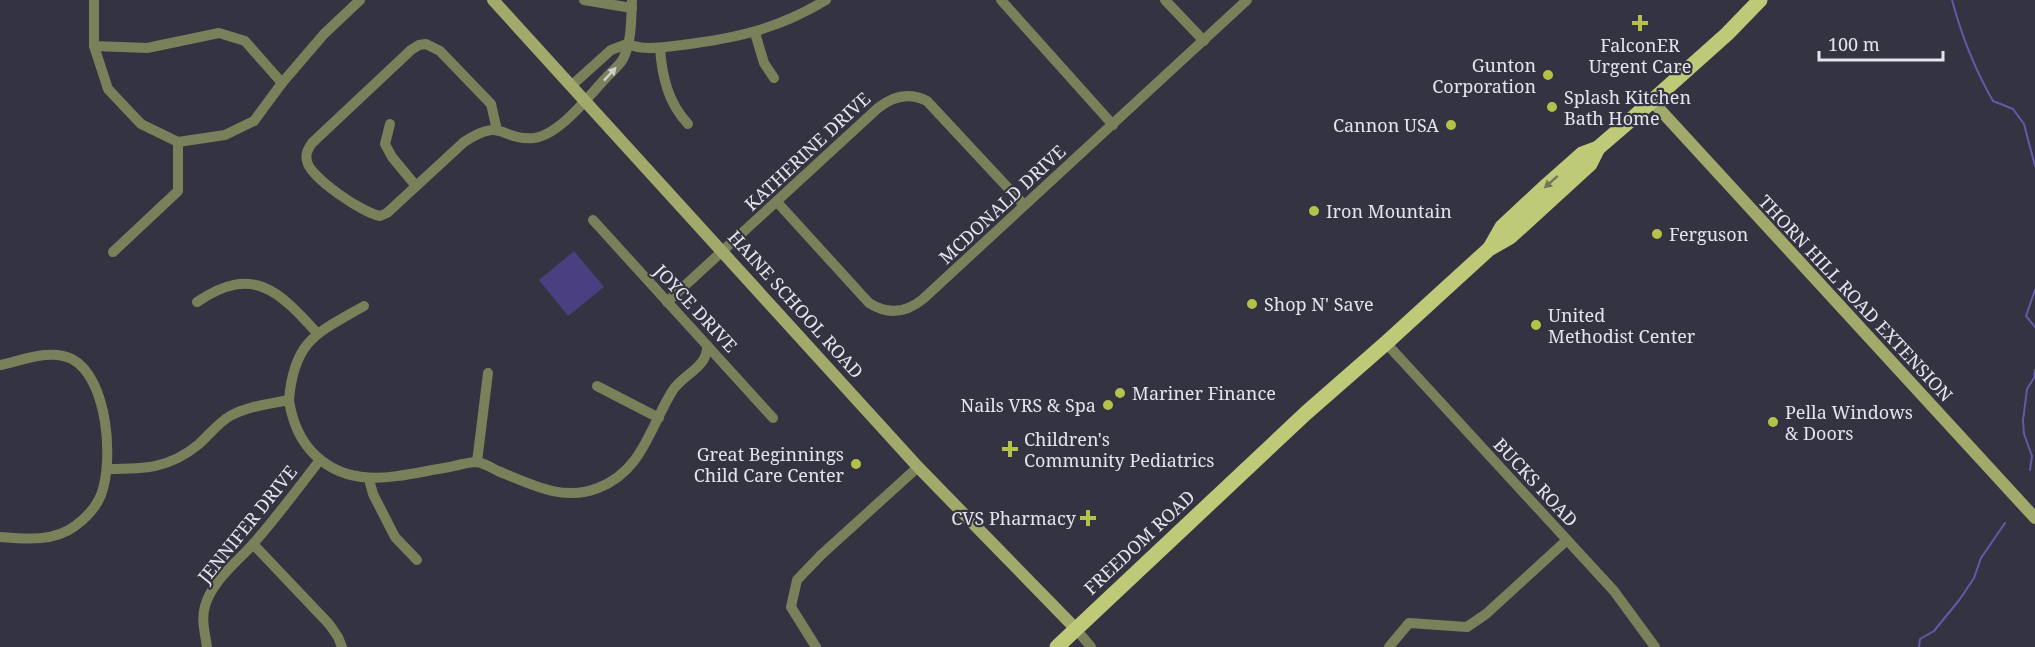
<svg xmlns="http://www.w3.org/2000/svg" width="2035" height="647" font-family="'Noto Serif',serif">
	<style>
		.green { fill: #493f81 }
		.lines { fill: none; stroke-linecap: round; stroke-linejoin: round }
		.stream { stroke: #6458a8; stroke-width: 2 }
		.street { stroke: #7a8059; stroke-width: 10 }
		.secondary { stroke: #a1a96b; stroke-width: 12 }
		.primary { stroke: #bfca79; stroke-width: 15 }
		.oneway { fill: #cfd0cf }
		.oneway2 { fill: #73775a }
		.poi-dot { fill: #b5c249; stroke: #343341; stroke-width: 2 }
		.labels { text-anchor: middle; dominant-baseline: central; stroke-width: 4.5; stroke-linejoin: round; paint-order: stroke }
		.poi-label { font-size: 18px; fill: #e4e4ed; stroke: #343341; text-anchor: start }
		.street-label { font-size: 18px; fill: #e4e4ed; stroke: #343341 }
	</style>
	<rect width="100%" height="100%" fill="#343341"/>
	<path class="green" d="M 574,251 L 604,287 L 568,316 L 539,280 Z"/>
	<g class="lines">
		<g class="stream">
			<path d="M 1952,0 C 1962,37 1974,68 1993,101 L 2013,109 L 2024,124 L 2035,166"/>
			<path d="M 2035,290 L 2026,316 L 2035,327"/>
			<path d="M 2030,470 L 2032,456 L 2024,434 L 2023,421 L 2027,389 L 2034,378 L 2035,370"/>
			<path d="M 1919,647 L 1920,639 L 1934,631 L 1960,599 L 1974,578 L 1981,558 L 2005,523"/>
		</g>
		<g class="street">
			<path d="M 94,0 L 94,46 L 108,89 L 141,124 L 178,142"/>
			<path d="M 584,0 L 632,8"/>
			<path d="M 1001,0 L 1113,125"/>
			<path d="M 1165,0 L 1204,41"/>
			<path d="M 755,33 L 764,63 L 774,78"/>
			<path d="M 627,44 C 646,51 662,47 682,45 C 737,38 778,29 826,0"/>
			<path d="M 94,46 L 147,48 L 219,33 L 245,41 L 282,83"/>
			<path d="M 660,48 C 662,76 668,103 688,124"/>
			<path d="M 571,86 L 611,50 L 627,44"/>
			<path d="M 390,124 L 385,144 L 392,157 L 416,186"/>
			<path d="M 497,130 L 491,104 L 440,51 L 426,44 L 419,45 L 411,50 L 312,143 C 308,149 305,154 307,161 C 310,178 363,213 380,216 L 387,213 L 464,142 C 503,116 500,141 534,138 C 559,135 588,97 604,80 C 610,73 619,66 623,59 C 632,41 631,20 632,0"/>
			<path d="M 178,142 L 225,135 L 254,121 L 282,83 L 324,34 L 360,0"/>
			<path d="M 777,202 L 869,303 C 888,315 906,313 923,299 L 1247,0"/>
			<path d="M 593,220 L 773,418"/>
			<path d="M 113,252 L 178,191 L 178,142"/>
			<path d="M 197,302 C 253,264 279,291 317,333"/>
			<path d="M 667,302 L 878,108 C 893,96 909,92 927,101 L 1024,205"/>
			<path d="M 1386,343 L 1614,591 L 1655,647"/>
			<path d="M 0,365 C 21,361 50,348 72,359 C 108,378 114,461 101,495 C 96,507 86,518 75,526 C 54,542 25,539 0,537"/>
			<path d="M 597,386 L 659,418"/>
			<path d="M 289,400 C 294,340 317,333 364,306"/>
			<path d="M 477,462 L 488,373"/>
			<path d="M 107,469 C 144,469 169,469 199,444 C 209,435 218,423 230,416 C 248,406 270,404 289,400 C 292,421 300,441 316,456 C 355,492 403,474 450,467 C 458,465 469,462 477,462 C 484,463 492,468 498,471 C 530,484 563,502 598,488 C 643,471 650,426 673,390 C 684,374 709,366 707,345"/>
			<path d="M 369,479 L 373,494 L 395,537 L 417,560"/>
			<path d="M 253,544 L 329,624 L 338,637 L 342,647"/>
			<path d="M 1076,629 L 1091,647"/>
			<path d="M 207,647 C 205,633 201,619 205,606 C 212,581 237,562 253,544 C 277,517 298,488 320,460"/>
			<path d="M 816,647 L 791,607 L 797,580 L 821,555 L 918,467"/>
			<path d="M 1389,647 L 1409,623 L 1467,627 L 1486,614 L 1567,540"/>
		</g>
		<g class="secondary">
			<path d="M 493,0 L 918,467 L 1076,629"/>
			<path d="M 1652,101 L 2035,518"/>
		</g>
		<g class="primary">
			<path d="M 1490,248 L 1502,227 L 1547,185 L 1582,154 L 1598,148 L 1634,117 L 1727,34 L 1760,0"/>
			<path d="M 1057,647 L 1306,413 L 1386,343 L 1489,249 L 1510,237 L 1590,164 L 1598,148"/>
		</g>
	</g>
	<defs><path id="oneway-solid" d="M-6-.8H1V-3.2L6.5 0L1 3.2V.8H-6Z" transform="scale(1.5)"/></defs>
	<use class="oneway" href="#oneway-solid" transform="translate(610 74) rotate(-47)"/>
	<use class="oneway2" href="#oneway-solid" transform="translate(1551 182) rotate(138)"/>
	<g class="poi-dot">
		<path d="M1637 14h6v6h6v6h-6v6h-6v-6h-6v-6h6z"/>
		<circle cx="1548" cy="75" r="6"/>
		<circle cx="1552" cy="107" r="6"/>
		<circle cx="1451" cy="125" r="6"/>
		<circle cx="1314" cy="211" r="6"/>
		<circle cx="1657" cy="234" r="6"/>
		<circle cx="1252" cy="304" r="6"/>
		<circle cx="1536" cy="325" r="6"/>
		<circle cx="1120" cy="393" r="6"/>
		<circle cx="1108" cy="405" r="6"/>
		<circle cx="1773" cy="422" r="6"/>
		<path d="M1007 440h6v6h6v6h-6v6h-6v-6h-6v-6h6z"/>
		<circle cx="856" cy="464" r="6"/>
		<path d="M1085 509h6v6h6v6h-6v6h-6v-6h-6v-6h6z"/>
	</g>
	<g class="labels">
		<g class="poi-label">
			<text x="1640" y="45" text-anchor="middle">FalconER<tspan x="1640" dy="21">Urgent Care</tspan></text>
			<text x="1536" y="65" text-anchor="end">Gunton<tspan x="1536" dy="21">Corporation</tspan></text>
			<text x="1564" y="97">Splash Kitchen<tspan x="1564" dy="21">Bath Home</tspan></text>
			<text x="1439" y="125" text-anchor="end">Cannon USA</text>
			<text x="1326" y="211">Iron Mountain</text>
			<text x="1669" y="234">Ferguson</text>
			<text x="1264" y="304">Shop N' Save</text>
			<text x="1548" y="315">United<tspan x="1548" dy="21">Methodist Center</tspan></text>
			<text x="1132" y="393">Mariner Finance</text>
			<text x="1096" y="405" text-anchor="end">Nails VRS &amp; Spa</text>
			<text x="1785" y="412">Pella Windows<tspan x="1785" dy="21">&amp; Doors</tspan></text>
			<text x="1024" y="439">Children's<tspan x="1024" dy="21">Community Pediatrics</tspan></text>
			<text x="844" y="454" text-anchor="end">Great Beginnings<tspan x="844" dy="21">Child Care Center</tspan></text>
			<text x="1076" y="518" text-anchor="end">CVS Pharmacy</text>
		</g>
		<g class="street-label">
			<text transform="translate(807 151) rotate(-43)">KATHERINE DRIVE</text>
			<text transform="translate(1002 204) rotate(-43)">MCDONALD DRIVE</text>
			<text transform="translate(1856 298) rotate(47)">THORN HILL ROAD EXTENSION</text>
			<text transform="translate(796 304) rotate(48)">HAINE SCHOOL ROAD</text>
			<text transform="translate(696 308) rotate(47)">JOYCE DRIVE</text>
			<text transform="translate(1536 482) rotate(47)">BUCKS ROAD</text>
			<text transform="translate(247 524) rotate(-51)">JENNIFER DRIVE</text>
			<text transform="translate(1139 542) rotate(-43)">FREEDOM ROAD</text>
		</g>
	</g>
	<path d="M1819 51v9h124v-9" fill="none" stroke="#e4e4ed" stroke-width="3"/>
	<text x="1828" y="51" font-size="18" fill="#e4e4ed" stroke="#343341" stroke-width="4.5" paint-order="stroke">100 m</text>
</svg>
